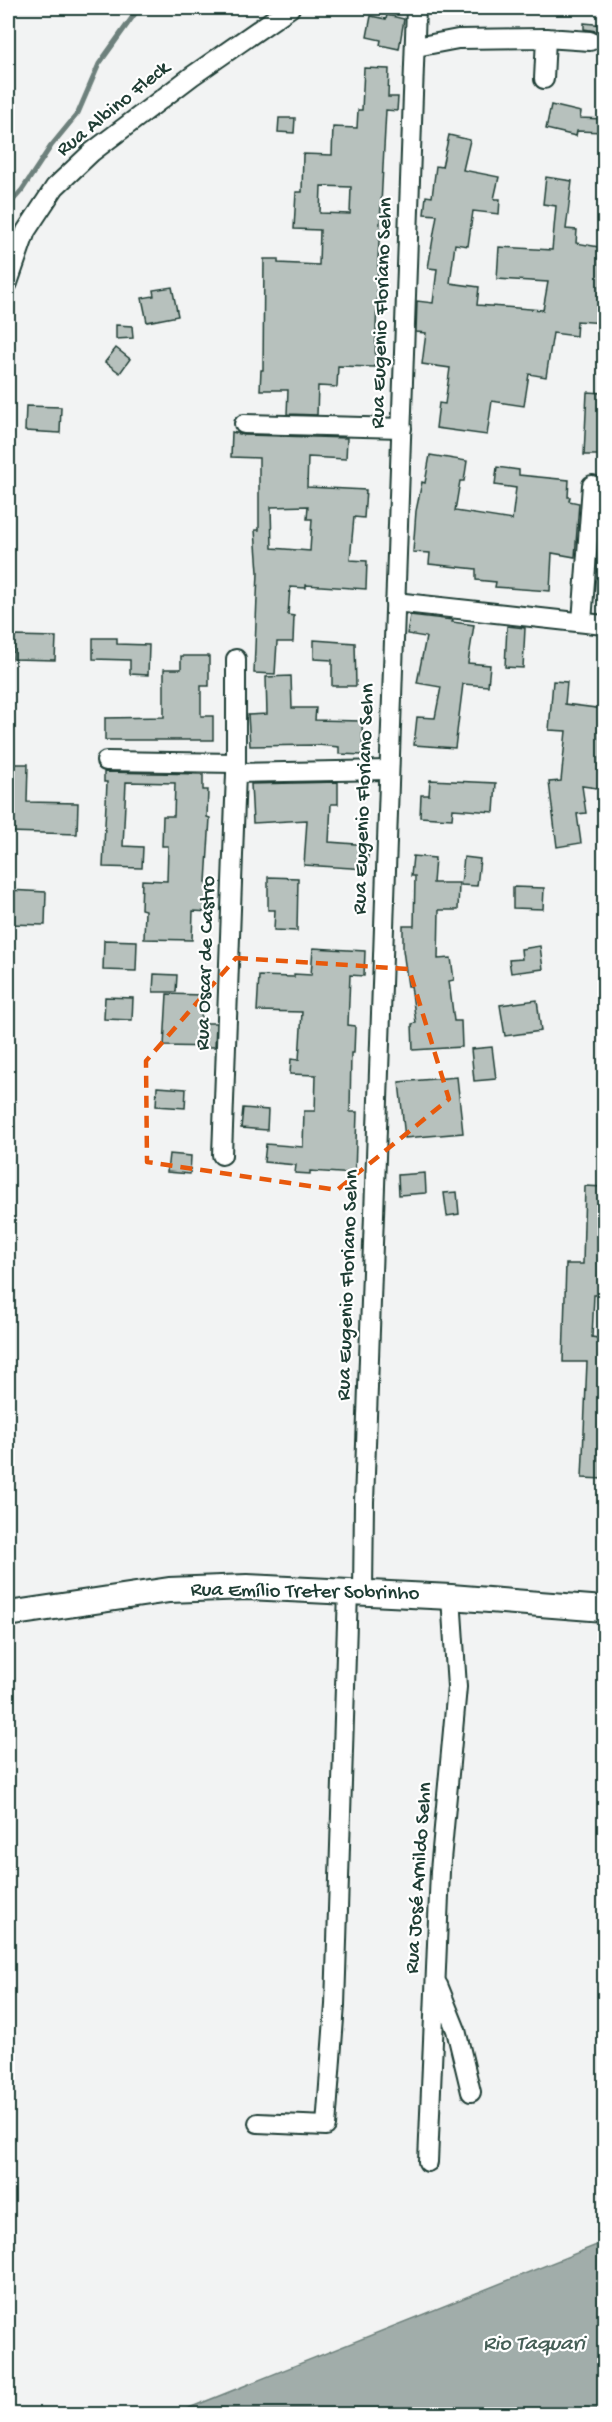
<svg xmlns="http://www.w3.org/2000/svg" width="612" height="2422" font-family="'Gochi Hand',sans-serif">
	<style>
		.water { fill: #a1adaa; stroke: #6d807b; stroke-width: 1.5 }
		.lines { fill: none; stroke-linecap: round; stroke-linejoin: round }
		.stream { stroke: #6d807b; stroke-width: 5 }
		.building { fill: #b7c1bd; stroke: #1f3d34; stroke-width: 1.5; fill-rule: evenodd }
		.minor-casing { stroke: #1f3d34; stroke-width: 22 }
		.major-casing { stroke: #1f3d34; stroke-width: 28 }
		.minor { stroke: #fff; stroke-width: 18 }
		.major { stroke: #fff; stroke-width: 24 }
		.marked { fill: none; stroke: #e8590c; stroke-width: 4.5; stroke-dasharray: 12 8; stroke-linejoin: round }
		.labels { text-anchor: middle; dominant-baseline: central; stroke-width: 4.5; stroke-linejoin: round; paint-order: stroke }
		.street-label { font-size: 21px; fill: #1f3d34; stroke: #fff }
		.water-label { font-size: 22px; font-style: italic; fill: #465f57; stroke: #fff }
	</style>
	<rect width="100%" height="100%" fill="#f2f3f3"/>
	<filter id="ink" filterUnits="userSpaceOnUse"><feTurbulence type="fractalNoise" baseFrequency=".0167" numOctaves="2"/><feDisplacementMap in="SourceGraphic" scale="12" xChannelSelector="R" yChannelSelector="G"/><feConvolveMatrix kernelMatrix="1 2 1 2 8 2 1 2 1" color-interpolation-filters="sRGB"/></filter>
	<g filter="url(#ink)">
		<path class="water" d="M 604,2242 L 604,2414 L 174,2414 Z"/>
		<g class="lines">
			<path class="stream" d="M 8,206 L 22,190 L 51,146 L 78,113 L 99,64 L 139,8"/>
		</g>
		<g class="building">
			<path d="M 387,15 L 404,19 L 399,49 L 380,45 L 381,40 L 367,37 L 371,16 L 386,19 Z"/>
			<path d="M 584,23 L 604,25 L 604,40 L 601,40 L 596,31 L 584,29 Z"/>
			<path d="M 364,68 L 389,69 L 388,97 L 398,97 L 397,111 L 386,110 L 378,261 L 375,367 L 338,366 L 337,387 L 318,386 L 317,415 L 287,414 L 288,390 L 260,390 L 261,370 L 263,370 L 264,259 L 278,259 L 278,263 L 319,265 L 320,230 L 294,229 L 296,192 L 302,192 L 303,154 L 332,155 L 333,127 L 357,128 L 358,110 L 362,110 ZM 321,186 L 351,187 L 350,214 L 320,213 Z"/>
			<path d="M 551,105 L 581,112 L 580,118 L 604,119 L 604,132 L 577,131 L 576,136 L 546,129 Z"/>
			<path d="M 279,118 L 295,118 L 294,133 L 278,132 Z"/>
			<path d="M 449,135 L 470,140 L 463,170 L 499,177 L 494,199 L 500,199 L 499,214 L 473,211 L 468,246 L 455,244 L 450,283 L 479,287 L 477,305 L 543,310 L 548,282 L 497,279 L 499,247 L 552,250 L 556,206 L 543,204 L 546,177 L 572,181 L 566,229 L 577,230 L 576,243 L 604,248 L 604,323 L 577,321 L 576,336 L 553,333 L 546,377 L 529,374 L 524,406 L 492,401 L 487,435 L 436,428 L 439,403 L 445,404 L 450,368 L 422,364 L 426,333 L 416,332 L 417,301 L 433,303 L 437,269 L 428,268 L 437,215 L 424,214 L 426,196 L 432,197 L 436,166 L 442,167 Z"/>
			<path d="M 172,287 L 178,316 L 147,322 L 142,298 L 154,296 L 153,290 Z"/>
			<path d="M 116,325 L 132,326 L 133,338 L 116,339 Z"/>
			<path d="M 116,348 L 130,359 L 120,373 L 105,362 Z"/>
			<path d="M 587,392 L 603,393 L 600,455 L 584,455 Z"/>
			<path d="M 26,406 L 61,407 L 60,433 L 25,431 Z"/>
			<path d="M 232,432 L 244,435 L 347,438 L 346,459 L 308,457 L 307,487 L 366,490 L 364,518 L 354,517 L 350,560 L 367,561 L 366,589 L 306,585 L 306,588 L 290,587 L 288,615 L 294,616 L 293,642 L 277,642 L 275,674 L 254,673 L 258,572 L 255,530 L 259,530 L 259,458 L 231,457 ZM 308,506 L 307,519 L 312,519 L 310,551 L 272,548 L 271,507 Z"/>
			<path d="M 430,455 L 467,461 L 464,481 L 460,481 L 455,511 L 512,520 L 516,488 L 495,485 L 497,467 L 519,470 L 519,475 L 569,480 L 568,497 L 570,497 L 569,501 L 579,503 L 575,557 L 552,553 L 550,591 L 495,587 L 496,582 L 476,580 L 476,569 L 429,564 L 430,553 L 413,552 L 416,511 L 422,482 L 425,483 Z"/>
			<path d="M 410,615 L 453,620 L 452,622 L 474,625 L 468,663 L 490,665 L 488,686 L 463,684 L 455,748 L 414,745 L 417,717 L 435,718 L 441,687 L 417,683 L 426,637 L 407,634 Z"/>
			<path d="M 507,626 L 525,628 L 523,668 L 505,667 Z"/>
			<path d="M 14,636 L 56,637 L 55,660 L 13,659 Z"/>
			<path d="M 93,638 L 117,638 L 117,644 L 149,645 L 148,675 L 130,674 L 130,660 L 93,659 Z"/>
			<path d="M 314,640 L 355,643 L 356,686 L 332,686 L 332,660 L 314,659 Z"/>
			<path d="M 181,656 L 209,656 L 209,686 L 201,686 L 201,716 L 213,716 L 213,740 L 105,740 L 105,718 L 164,717 L 164,669 L 181,669 Z"/>
			<path d="M 291,676 L 292,708 L 316,708 L 315,720 L 362,721 L 363,755 L 339,754 L 339,747 L 318,745 L 250,746 L 248,715 L 267,714 L 266,677 Z"/>
			<path d="M 553,681 L 567,682 L 565,704 L 604,709 L 604,789 L 582,786 L 586,813 L 577,814 L 581,843 L 557,847 L 549,782 L 561,781 L 566,731 L 549,730 Z"/>
			<path d="M 8,764 L 28,764 L 27,802 L 78,803 L 77,834 L 8,832 Z"/>
			<path d="M 104,772 L 203,774 L 203,790 L 208,790 L 207,817 L 210,818 L 206,882 L 211,882 L 210,912 L 193,911 L 192,940 L 144,939 L 145,910 L 141,909 L 142,880 L 167,881 L 168,846 L 162,846 L 163,816 L 174,816 L 175,783 L 126,782 L 123,846 L 143,847 L 142,868 L 103,867 L 107,782 L 104,782 Z"/>
			<path d="M 430,780 L 496,783 L 494,812 L 453,809 L 452,819 L 420,817 L 421,795 L 429,795 Z"/>
			<path d="M 338,782 L 338,804 L 331,804 L 329,842 L 369,845 L 367,869 L 304,865 L 307,820 L 253,823 L 251,784 Z"/>
			<path d="M 413,856 L 435,858 L 433,883 L 459,883 L 458,910 L 439,910 L 438,959 L 451,958 L 454,980 L 449,981 L 454,1021 L 461,1021 L 462,1047 L 413,1050 L 412,1024 L 416,1023 L 411,986 L 408,986 L 403,950 L 403,926 L 414,926 L 415,876 L 411,876 Z"/>
			<path d="M 464,857 L 480,859 L 477,886 L 461,885 Z"/>
			<path d="M 268,877 L 298,878 L 297,931 L 274,930 L 275,910 L 268,910 Z"/>
			<path d="M 513,887 L 544,888 L 543,909 L 513,908 Z"/>
			<path d="M 8,890 L 46,892 L 45,925 L 8,924 Z"/>
			<path d="M 104,940 L 137,941 L 136,971 L 103,970 Z"/>
			<path d="M 540,946 L 543,969 L 511,973 L 509,960 L 522,959 L 521,949 Z"/>
			<path d="M 313,948 L 365,951 L 364,976 L 350,975 L 348,1025 L 355,1026 L 354,1053 L 351,1053 L 350,1112 L 357,1112 L 355,1174 L 310,1171 L 310,1174 L 295,1173 L 296,1165 L 264,1162 L 266,1144 L 303,1147 L 304,1111 L 315,1111 L 316,1075 L 290,1074 L 291,1059 L 299,1060 L 302,1012 L 257,1011 L 259,976 L 294,977 L 294,974 L 311,975 Z"/>
			<path d="M 154,974 L 177,975 L 176,992 L 153,992 Z"/>
			<path d="M 167,994 L 202,995 L 201,1023 L 216,1023 L 215,1047 L 164,1046 Z"/>
			<path d="M 105,997 L 133,998 L 132,1020 L 104,1019 Z"/>
			<path d="M 537,1000 L 541,1031 L 505,1036 L 500,1005 Z"/>
			<path d="M 492,1047 L 496,1079 L 474,1081 L 471,1049 Z"/>
			<path d="M 457,1077 L 463,1133 L 405,1138 L 399,1082 Z"/>
			<path d="M 157,1087 L 186,1089 L 185,1108 L 156,1106 Z"/>
			<path d="M 243,1108 L 268,1110 L 267,1130 L 241,1128 Z"/>
			<path d="M 169,1154 L 191,1156 L 190,1174 L 167,1172 Z"/>
			<path d="M 425,1173 L 426,1193 L 399,1195 L 398,1175 Z"/>
			<path d="M 585,1186 L 604,1187 L 604,1295 L 594,1295 L 592,1337 L 604,1339 L 604,1479 L 582,1478 L 587,1362 L 563,1362 L 566,1264 L 583,1264 Z"/>
			<path d="M 457,1192 L 459,1214 L 447,1216 L 444,1193 Z"/>
		</g>
		<g class="lines">
			<defs>
				<g id="minor">
					<path d="M 416,47 L 458,39 L 546,38 L 590,41"/>
					<path d="M 544,79 L 546,38"/>
					<path d="M 8,283 L 26,231 L 55,187 L 92,152 L 192,76 L 290,8"/>
					<path d="M 244,424 L 402,428"/>
					<path d="M 395,602 L 604,625"/>
					<path d="M 582,622 L 592,485"/>
					<path d="M 106,761 L 236,763"/>
					<path d="M 236,773 L 388,770"/>
					<path d="M 222,1155 L 236,773 L 236,659"/>
					<path d="M 363,1592 L 364,1502 L 416,8"/>
					<path d="M 438,1985 L 456,2030 L 471,2092"/>
					<path d="M 258,2123 L 326,2126 L 335,2005 L 348,1591"/>
					<path d="M 428,2162 L 440,1871 L 457,1687 L 451,1597"/>
				</g>
				<path id="major" d="M 8,1614 L 169,1590 L 247,1587 L 451,1597 L 604,1609"/>
			</defs>
			<use href="#minor" class="minor-casing"/>
			<use href="#major" class="major-casing"/>
			<use href="#minor" class="minor"/>
			<use href="#major" class="major"/>
		</g>
	</g>
	<path class="marked" d="M 236,958 L 409,969 L 449,1099 L 337,1190 L 147,1162 L 146,1061 Z"/>
	<g class="labels">
		<g class="street-label">
			<text transform="translate(114 110) rotate(-39)">Rua Albino Fleck</text>
			<text transform="translate(383 313) rotate(-88)">Rua Eugenio Floriano Sehn</text>
			<text transform="translate(365 799) rotate(-88)">Rua Eugenio Floriano Sehn</text>
			<text transform="translate(207 963) rotate(-88)">Rua Oscar de Castro</text>
			<text transform="translate(349 1285) rotate(-88)">Rua Eugenio Floriano Sehn</text>
			<text transform="translate(305 1593) rotate(1)">Rua Emílio Treter Sobrinho</text>
			<text transform="translate(420 1878) rotate(-86)">Rua José Arnildo Sehn</text>
		</g>
		<g class="water-label">
			<text x="534" y="2345">Rio Taquari</text>
		</g>
	</g>
	<rect width="612" height="2422" fill="none" stroke="#fff" stroke-width="30"/>
	<rect x="15" y="15" width="582" height="2392" fill="none" stroke="#1f3d34" stroke-width="2" filter="url(#ink)"/>
</svg>
